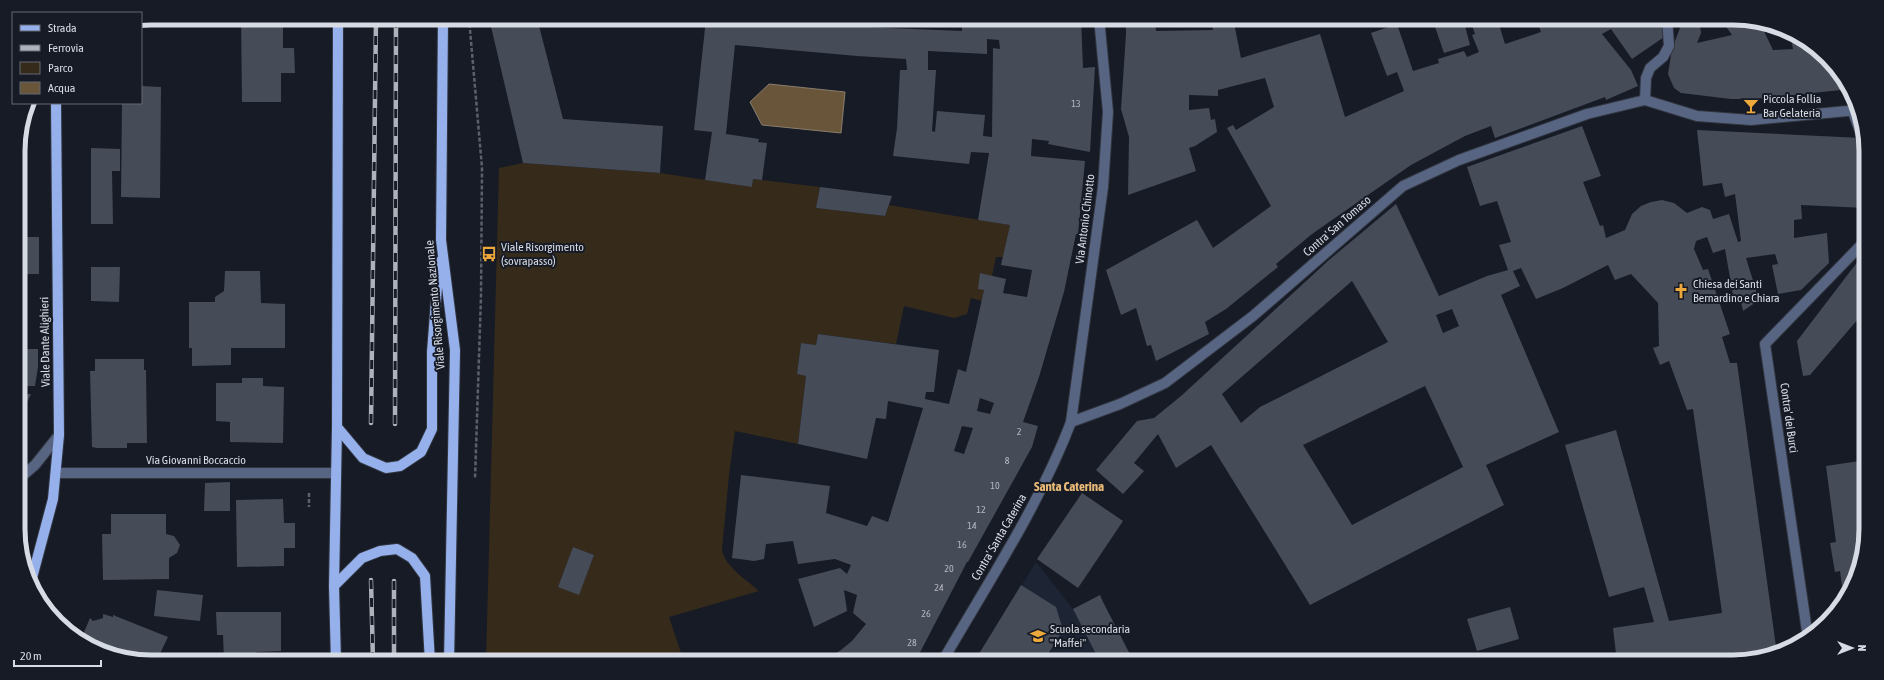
<svg xmlns="http://www.w3.org/2000/svg" width="1884" height="680" font-family="'Asap Condensed',sans-serif">
	<style>
		.built { fill: #1d2434 }
		.green { fill: #362b1b; fill-rule: evenodd }
		.water { fill: #69553a; stroke: #8a7d6d }
		.building { fill: #464b58; fill-rule: evenodd }
		.lines { fill: none; stroke-linecap: round; stroke-linejoin: round }
		.minor-casing { stroke: #313640; stroke-width: 12 }
		.major-casing { stroke: #313640; stroke-width: 12 }
		.path { stroke: #5b606a; stroke-width: 2.5; stroke-dasharray: 4 2; stroke-linecap: butt }
		.minor { stroke: #586582; stroke-width: 10 }
		.major { stroke: #96b0ec; stroke-width: 10 }
		.rail-casing { stroke: #aeb2bb; stroke-width: 4.5 }
		.rail { stroke: #161b26; stroke-width: 3; stroke-dasharray: 9; stroke-linecap: butt }
		.labels { text-anchor: middle; dominant-baseline: central; stroke-width: 4; stroke-linejoin: round; paint-order: stroke }
		.number-label { font-size: 10px; fill: #b3b7c0 }
		.poi-label { font-size: 12px; fill: #d7dbe3; stroke: #161b26; text-anchor: start }
		.street-label { font-size: 12px; fill: #d7dbe3; stroke: #161b26 }
		.neighbourhood-label { font-size: 13px; font-weight: bold; fill: #e9b977; stroke: #161b26 }
		.rim { fill: none; stroke: #d7dbe3; stroke-width: 5 }
	</style>
	<rect width="100%" height="100%" fill="#161b26"/>
	<path class="built" d="M 1036,562 L 1073,609 L 1100,662 L 974,662 Z"/>
	<path class="green" d="M 523,163 L 660,173 L 752,187 L 753,179 L 820,187 L 816,208 L 885,216 L 889,205 L 1010,225 L 1003,257 L 996,257 L 992,276 L 980,273 L 984,290 L 982,301 L 971,298 L 967,314 L 954,318 L 904,306 L 896,344 L 818,334 L 816,345 L 801,343 L 797,374 L 806,376 L 798,444 L 735,431 L 729,475 L 722,550 C 725,567 747,580 759,591 L 669,617 L 684,662 L 486,662 L 499,168 ZM 573,547 L 594,555 L 579,594 L 558,587 Z"/>
	<path class="water" d="M 769,84 L 845,92 L 841,133 L 762,125 L 750,102 Z"/>
	<g class="building">
		<path d="M 241,18 L 283,18 L 283,48 L 294,48 L 295,73 L 281,73 L 281,102 L 242,102 Z"/>
		<path d="M 489,18 L 537,18 L 563,119 L 663,126 L 660,173 L 523,163 Z"/>
		<path d="M 737,18 L 811,18 L 810,21 L 865,27 L 962,31 L 962,18 L 1081,18 L 1083,68 L 1095,67 L 1090,152 L 1048,144 L 1049,141 L 1032,139 L 1031,156 L 1085,161 L 1078,234 L 1076,234 L 1064,292 L 1039,377 L 1023,422 L 1038,426 L 1032,447 L 968,562 L 967,562 L 915,662 L 913,660 L 913,662 L 810,662 L 823,656 L 824,660 L 841,650 L 852,641 L 866,624 L 853,613 L 857,595 L 844,590 L 847,611 L 814,627 L 798,579 L 840,568 L 847,574 L 851,565 L 835,559 L 798,564 L 793,541 L 766,544 L 764,559 L 754,561 L 732,558 L 741,475 L 830,486 L 826,513 L 867,526 L 872,516 L 888,522 L 923,408 L 888,401 L 886,419 L 876,418 L 867,459 L 798,444 L 806,376 L 797,374 L 801,343 L 816,345 L 818,334 L 939,350 L 934,392 L 926,392 L 925,399 L 949,404 L 958,369 L 966,372 L 984,290 L 978,289 L 980,273 L 1006,279 L 1003,293 L 1027,297 L 1032,270 L 1001,265 L 1010,225 L 978,220 L 989,153 L 971,152 L 969,164 L 893,156 L 897,128 L 900,70 L 907,70 L 906,59 L 857,56 L 735,45 L 726,134 L 759,139 L 758,142 L 767,143 L 762,180 L 753,179 L 752,187 L 705,180 L 712,132 L 694,130 L 706,19 L 736,21 ZM 987,39 L 999,40 L 1000,49 L 993,48 L 992,137 L 983,136 L 985,115 L 937,111 L 935,132 L 932,131 L 936,70 L 928,70 L 928,51 L 987,54 ZM 980,398 L 994,403 L 990,414 L 977,411 ZM 962,426 L 973,428 L 964,454 L 954,451 Z"/>
		<path d="M 1126,18 L 1171,18 L 1155,21 L 1156,31 L 1213,30 L 1211,18 L 1233,18 L 1241,58 L 1320,34 L 1345,117 L 1404,91 L 1397,72 L 1387,76 L 1371,33 L 1397,24 L 1413,71 L 1439,63 L 1438,59 L 1464,51 L 1467,57 L 1479,52 L 1472,35 L 1475,34 L 1470,19 L 1464,22 L 1470,45 L 1444,53 L 1432,18 L 1497,18 L 1505,44 L 1541,32 L 1536,18 L 1656,18 L 1667,35 L 1632,59 L 1611,29 L 1602,34 L 1631,70 L 1638,86 L 1606,100 L 1605,97 L 1495,138 L 1491,126 L 1465,136 L 1411,165 L 1312,234 L 1276,264 L 1278,267 L 1226,309 L 1205,322 L 1209,334 L 1156,361 L 1151,345 L 1147,346 L 1136,308 L 1121,315 L 1106,270 L 1197,220 L 1213,248 L 1271,206 L 1227,128 L 1233,125 L 1236,130 L 1274,107 L 1265,78 L 1218,90 L 1218,96 L 1189,95 L 1189,110 L 1209,108 L 1211,120 L 1215,119 L 1217,132 L 1195,146 L 1189,148 L 1196,171 L 1128,195 L 1129,137 L 1121,109 L 1126,34 Z"/>
		<path d="M 1675,18 L 1717,18 L 1700,26 L 1701,33 L 1697,43 L 1732,35 L 1720,18 L 1733,18 L 1762,23 L 1765,26 L 1762,27 L 1773,50 L 1793,49 L 1790,35 L 1833,63 L 1850,89 L 1758,99 L 1731,99 L 1681,93 L 1674,88 L 1668,74 L 1672,49 L 1680,28 Z"/>
		<path d="M 141,86 L 161,87 L 160,198 L 121,197 L 122,103 L 141,103 Z"/>
		<path d="M 1582,126 L 1601,176 L 1583,182 L 1600,226 L 1603,225 L 1606,238 L 1625,230 L 1632,214 L 1641,206 L 1651,202 L 1662,200 L 1674,203 L 1687,213 L 1702,207 L 1710,210 L 1713,219 L 1729,214 L 1738,242 L 1741,241 L 1735,194 L 1725,197 L 1722,183 L 1703,186 L 1697,130 L 1862,138 L 1865,208 L 1801,205 L 1802,219 L 1794,220 L 1794,238 L 1827,233 L 1829,263 L 1801,290 L 1778,294 L 1772,265 L 1778,264 L 1775,254 L 1746,258 L 1759,300 L 1743,311 L 1740,297 L 1734,301 L 1725,249 L 1713,253 L 1707,237 L 1696,241 L 1694,249 L 1703,270 L 1708,269 L 1730,334 L 1722,337 L 1730,363 L 1737,363 L 1777,654 L 1741,662 L 1617,662 L 1613,628 L 1654,622 L 1644,587 L 1609,597 L 1565,445 L 1616,430 L 1669,621 L 1722,613 L 1693,409 L 1687,410 L 1669,361 L 1660,365 L 1653,348 L 1659,346 L 1658,303 L 1631,274 L 1615,280 L 1608,265 L 1563,288 L 1536,299 L 1521,268 L 1513,271 L 1520,286 L 1501,295 L 1559,432 L 1486,465 L 1504,505 L 1310,605 L 1211,445 L 1176,468 L 1158,434 L 1134,463 L 1144,471 L 1123,494 L 1096,470 L 1137,421 L 1154,418 L 1181,396 L 1329,260 L 1396,204 L 1439,296 L 1487,276 L 1508,270 L 1499,245 L 1511,242 L 1497,201 L 1480,206 L 1467,167 ZM 1352,281 L 1388,342 L 1260,407 L 1241,423 L 1222,394 ZM 1452,309 L 1459,326 L 1443,333 L 1436,315 ZM 1425,386 L 1463,467 L 1352,525 L 1303,445 Z"/>
		<path d="M 91,148 L 120,149 L 120,171 L 112,171 L 113,224 L 91,224 Z"/>
		<path d="M 820,187 L 892,196 L 885,216 L 816,208 Z"/>
		<rect x="22" y="237" width="17" height="37"/>
		<path d="M 1865,252 L 1865,311 L 1810,375 L 1803,376 L 1797,341 Z"/>
		<path d="M 91,267 L 120,267 L 119,302 L 91,301 Z"/>
		<path d="M 225,271 L 260,271 L 261,303 L 285,304 L 285,348 L 231,348 L 231,365 L 192,366 L 192,348 L 189,348 L 189,302 L 215,302 L 215,297 L 224,291 Z"/>
		<path d="M 19,349 L 38,349 L 38,367 L 35,386 L 25,386 L 26,394 L 31,394 L 20,417 Z"/>
		<path d="M 95,359 L 144,359 L 144,370 L 146,370 L 147,443 L 127,443 L 127,448 L 97,448 L 92,447 L 90,371 L 95,371 Z"/>
		<path d="M 242,378 L 263,378 L 263,386 L 284,387 L 283,443 L 230,442 L 230,422 L 216,421 L 216,383 L 242,383 Z"/>
		<path d="M 1866,460 L 1866,529 L 1859,572 L 1844,602 L 1840,571 L 1835,572 L 1830,543 L 1836,542 L 1826,466 Z"/>
		<path d="M 230,482 L 230,511 L 204,511 L 205,483 Z"/>
		<path d="M 1082,493 L 1123,521 L 1078,588 L 1037,559 Z"/>
		<path d="M 283,499 L 284,523 L 295,523 L 295,548 L 284,548 L 284,566 L 237,567 L 236,500 Z"/>
		<path d="M 111,514 L 166,514 L 166,534 L 174,536 L 180,545 L 177,553 L 169,558 L 169,579 L 103,580 L 102,534 L 111,534 Z"/>
		<path d="M 573,547 L 594,555 L 579,595 L 558,587 Z"/>
		<path d="M 1021,585 L 1056,607 L 1063,630 L 1043,662 L 974,662 Z"/>
		<path d="M 157,590 L 203,595 L 200,621 L 154,616 Z"/>
		<path d="M 1100,595 L 1103,602 L 1134,662 L 1100,662 L 1073,609 Z"/>
		<path d="M 1510,607 L 1519,639 L 1477,651 L 1467,619 Z"/>
		<path d="M 216,612 L 281,612 L 281,651 L 256,652 L 256,659 L 224,659 L 223,635 L 217,635 Z"/>
		<path d="M 103,614 L 113,617 L 113,615 L 168,637 L 156,662 L 108,655 L 82,637 L 90,618 L 93,621 L 103,618 Z"/>
	</g>
	<g class="lines">
		<defs>
			<g id="minor">
				<path d="M 1645,100 L 1646,78 L 1650,68 L 1663,57 L 1669,46 L 1667,18"/>
				<path d="M 1853,112 L 1865,145"/>
				<path d="M 1071,422 L 1120,404 L 1165,383 L 1253,316 L 1403,186 L 1459,160 L 1587,114 L 1645,100 L 1697,116 L 1751,120 L 1858,110"/>
				<path d="M 56,473 L 336,473"/>
				<path d="M 20,478 L 35,465 L 59,435"/>
				<path d="M 1808,638 L 1765,344 L 1865,241"/>
				<path d="M 942,662 C 986,586 1040,504 1071,422 L 1103,187 L 1108,112 L 1099,18"/>
			</g>
			<g id="major">
				<path d="M 443,18 L 441,240 L 455,350 L 449,662"/>
				<path d="M 337,427 L 363,458 L 386,468 L 400,466 L 421,452 L 432,429 L 432,352 L 439,262"/>
				<path d="M 32,578 L 53,499 L 59,435 L 56,103"/>
				<path d="M 334,586 L 362,558 L 380,551 L 397,549 L 412,558 L 425,576 L 430,662"/>
				<path d="M 336,662 L 334,586 L 337,427 L 338,18"/>
			</g>
		</defs>
		<use href="#minor" class="minor-casing"/>
		<use href="#major" class="major-casing"/>
		<g class="path">
			<path d="M 469,18 L 482,168 L 481,296 L 475,479"/>
			<path d="M 309,493 L 309,507"/>
		</g>
		<use href="#minor" class="minor"/>
		<use href="#major" class="major"/>
		<defs>
			<g id="rail">
				<path d="M 371,423 L 376,18"/>
				<path d="M 395,424 L 396,18"/>
				<path d="M 371,580 L 373,662"/>
				<path d="M 394,662 L 394,581"/>
			</g>
		</defs>
		<use href="#rail" class="rail-casing"/>
		<use href="#rail" class="rail"/>
	</g>
	<defs>
		<symbol id="bar-bare" viewBox="-9 -9 18 18"><path d="M-6-5H6L.8 .8V4.5H3.5V6h-7V4.5H-.8V.8Z" fill="#eda83b" stroke="#161b26" stroke-width="2.5" paint-order="stroke"/></symbol>
		<symbol id="bus-bare" viewBox="-9 -9 18 18"><path d="M-5-6H5V4H4V6H2V4H-2V6H-4V4H-5ZM-3.5-4V0h7V-4ZM-3.5 1.2v1.5H-2V1.2ZM2 1.2v1.5H3.5V1.2Z" fill="#eda83b" stroke="#161b26" stroke-width="2.5" paint-order="stroke"/></symbol>
		<symbol id="church-bare" viewBox="-9 -9 18 18"><path d="M-1.2-6h2.4v3.5h3.3v2.4h-3.3V6h-2.4V-.1h-3.3v-2.4h3.3Z" fill="#eda83b" stroke="#161b26" stroke-width="2.5" paint-order="stroke"/></symbol>
		<symbol id="school-bare" viewBox="-9 -9 18 18"><path d="M0-5L7-2L0 1L-7-2ZM-4 1L0 2.5L4 1V4Q0 6-4 4Z" fill="#eda83b" stroke="#161b26" stroke-width="2.5" paint-order="stroke"/></symbol>
	</defs>
	<g fill-rule="evenodd">
		<use href="#bar-bare" x="1740" y="95" width="22" height="22"/>
		<use href="#bus-bare" x="478" y="243" width="22" height="22"/>
		<use href="#church-bare" x="1670" y="280" width="22" height="22"/>
		<use href="#school-bare" x="1027" y="625" width="22" height="22"/>
	</g>
	<g class="labels">
		<g class="number-label">
			<text x="1076" y="103">13</text>
			<text x="1019" y="431">2</text>
			<text x="1007" y="460">8</text>
			<text x="995" y="485">10</text>
			<text x="981" y="509">12</text>
			<text x="972" y="525">14</text>
			<text x="962" y="544">16</text>
			<text x="949" y="568">20</text>
			<text x="939" y="587">24</text>
			<text x="926" y="613">26</text>
			<text x="912" y="642">28</text>
		</g>
		<g class="poi-label">
			<text x="1763" y="99">Piccola Follia<tspan x="1763" dy="14">Bar Gelateria</tspan></text>
			<text x="501" y="247">Viale Risorgimento<tspan x="501" dy="14">(sovrapasso)</tspan></text>
			<text x="1693" y="284">Chiesa dei Santi<tspan x="1693" dy="14">Bernardino e Chiara</tspan></text>
			<text x="1050" y="629">Scuola secondaria<tspan x="1050" dy="14">"Maffei"</tspan></text>
		</g>
		<g class="street-label">
			<text transform="translate(1085 219) rotate(-83)">Via Antonio Chinotto</text>
			<text transform="translate(1337 226) rotate(-41)">Contra' San Tomaso</text>
			<text transform="translate(435 305) rotate(-95)">Viale Risorgimento Nazionale</text>
			<text transform="translate(45 342) rotate(-91)">Viale Dante Alighieri</text>
			<text transform="translate(1789 418) rotate(82)">Contra' dei Burci</text>
			<text x="196" y="460">Via Giovanni Boccaccio</text>
			<text transform="translate(999 537) rotate(-60)">Contra' Santa Caterina</text>
		</g>
		<g class="neighbourhood-label">
			<text x="1069" y="486">Santa Caterina</text>
		</g>
	</g>
	<path d="M0 0H1884V680H0ZM151 25H1733A126 126 0 0 1 1859 151V529A126 126 0 0 1 1733 655H151A126 126 0 0 1 25 529V151A126 126 0 0 1 151 25Z" fill="#161b26" fill-rule="evenodd"/>
	<path class="rim" d="M151 25H1733A126 126 0 0 1 1859 151V529A126 126 0 0 1 1733 655H151A126 126 0 0 1 25 529V151A126 126 0 0 1 151 25Z"/>
	<rect x="12" y="12" width="130" height="92" fill="#161b26" stroke="#636872"/>
	<rect x="20" y="25" width="20" height="6" fill="#96b0ec" stroke="#636872"/>
	<text x="48" y="32" font-size="12" fill="#d7dbe3">Strada</text>
	<rect x="20" y="45" width="20" height="6" fill="#aeb2bb" stroke="#636872"/>
	<text x="48" y="52" font-size="12" fill="#d7dbe3">Ferrovia</text>
	<rect x="20" y="62" width="20" height="12" fill="#362b1b" stroke="#636872"/>
	<text x="48" y="72" font-size="12" fill="#d7dbe3">Parco</text>
	<rect x="20" y="82" width="20" height="12" fill="#69553a" stroke="#636872"/>
	<text x="48" y="92" font-size="12" fill="#d7dbe3">Acqua</text>
	<g transform="translate(1852 648) rotate(90)" stroke="#161b26" stroke-width="3" paint-order="stroke">
	<path d="M0-3L7 15L0 10L-7 15Z" fill="#d7dbe3"/>
	<text y="-6" font-size="11" font-weight="bold" text-anchor="middle" fill="#d7dbe3">N</text>
	</g>
	<path d="M14 660v6h87v-6" fill="none" stroke="#d7dbe3" stroke-width="2"/>
	<text x="20" y="660" font-size="12" fill="#d7dbe3" stroke="#161b26" stroke-width="3" paint-order="stroke">20 m</text>
</svg>
